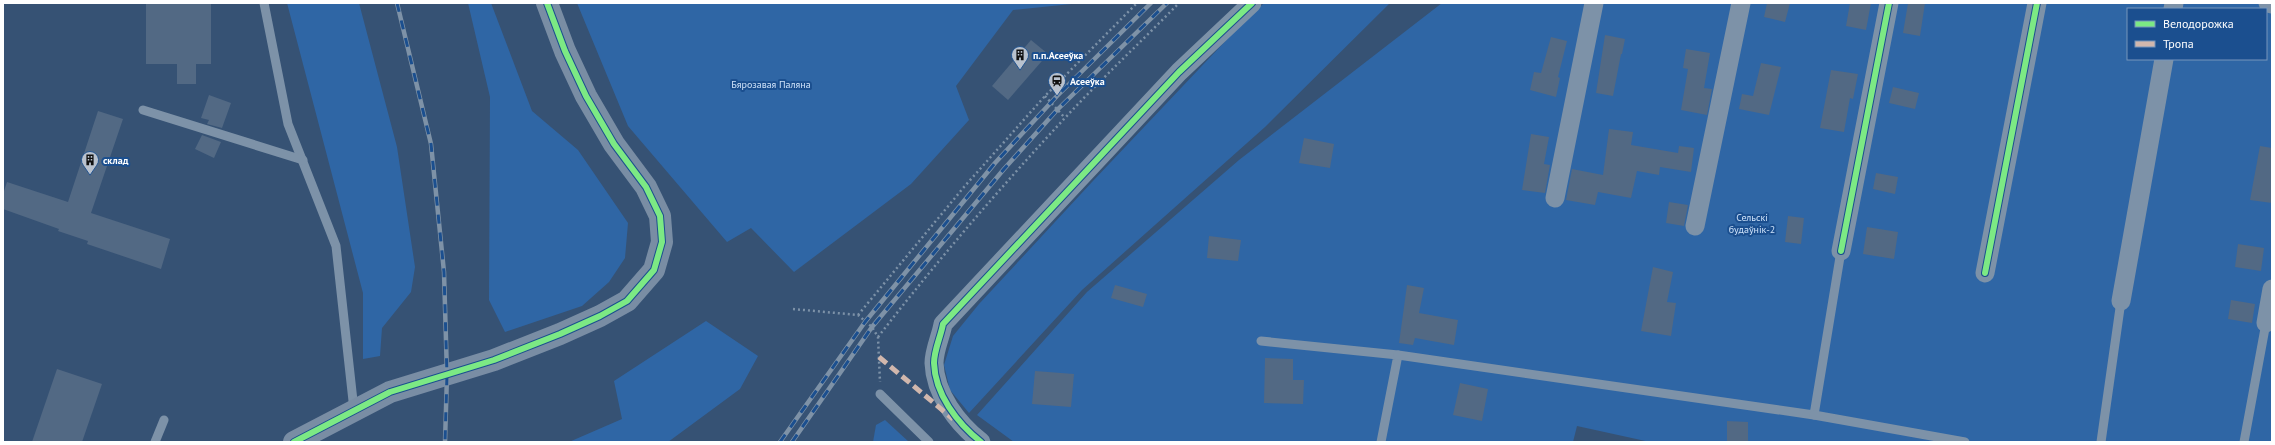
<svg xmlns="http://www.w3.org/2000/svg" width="2275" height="445" font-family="'PT Sans',sans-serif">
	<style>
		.green { fill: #2f66a5; fill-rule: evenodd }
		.building { fill: #526984 }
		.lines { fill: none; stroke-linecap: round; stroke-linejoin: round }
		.path { stroke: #7d92a8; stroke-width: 2.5; stroke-dasharray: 2 3; stroke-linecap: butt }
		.lane { stroke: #7d92a8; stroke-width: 9 }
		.street { stroke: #7d92a8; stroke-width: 19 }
		.secondary { stroke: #798da4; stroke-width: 22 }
		.rail-casing { stroke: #7e92a7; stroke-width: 4.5 }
		.rail { stroke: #1b4f8f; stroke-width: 3; stroke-dasharray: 9; stroke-linecap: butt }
		.quiet { stroke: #d1b7ad; stroke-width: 5; stroke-dasharray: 10 5; stroke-linecap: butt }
		.cycleway-casing { stroke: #1b4f8f; stroke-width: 8 }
		.cycleway { stroke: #7ce984; stroke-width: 6 }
		.labels { text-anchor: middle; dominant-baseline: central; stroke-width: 4; stroke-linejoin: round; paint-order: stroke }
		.poi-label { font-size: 10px; font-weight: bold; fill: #fff; stroke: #1b4f8f; text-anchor: start }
		.park-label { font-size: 10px; fill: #cfe3fa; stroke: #1b4f8f }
	</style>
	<rect width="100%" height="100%" fill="#365274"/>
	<g class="green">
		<path d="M 287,3 L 359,3 L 397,147 L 415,267 L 411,292 L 382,328 L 380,356 L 363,359 L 363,293 Z"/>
		<path d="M 468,3 L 491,3 L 532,111 L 578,150 L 628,223 L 625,258 L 609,282 L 582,306 L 505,332 L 489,300 L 490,97 Z"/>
		<path d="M 577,3 L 1081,3 L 1013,10 L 956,86 L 969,120 L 911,184 L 794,272 L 751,228 L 727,242 L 628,126 Z"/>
		<path d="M 1264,3 L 1390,3 L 1265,127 L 1082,290 L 969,413 L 950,390 L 944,365 L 953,336 L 979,304 L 1092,182 L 1235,31 Z"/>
		<path d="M 1442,3 L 2272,3 L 2272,442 L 1650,442 L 1577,426 L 1573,442 L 1014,442 L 977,415 L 1087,292 L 1239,160 ZM 2128,9 L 2266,9 L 2266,59 L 2128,59 Z"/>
		<path d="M 706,321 L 758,356 L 740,389 L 668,442 L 569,442 L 622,419 L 614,381 Z"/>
		<path d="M 885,420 L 909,442 L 873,442 L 876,425 Z"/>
	</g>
	<g class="building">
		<path d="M 146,3 L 211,3 L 211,64 L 196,64 L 196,84 L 177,84 L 177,64 L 146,64 Z"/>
		<path d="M 1767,3 L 1790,3 L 1785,22 L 1764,17 Z"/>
		<path d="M 1850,3 L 1871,3 L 1866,30 L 1846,26 Z"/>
		<path d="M 1908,3 L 1925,3 L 1920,36 L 1903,33 Z"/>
		<path d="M 1605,35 L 1625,39 L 1622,54 L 1621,54 L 1613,96 L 1596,93 Z"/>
		<path d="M 1551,37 L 1567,41 L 1558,77 L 1560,78 L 1556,97 L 1530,90 L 1534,72 L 1541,73 Z"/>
		<path d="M 1031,40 L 1048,54 L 1008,100 L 992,86 Z"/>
		<path d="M 1686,49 L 1710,53 L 1704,88 L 1712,89 L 1707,115 L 1681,110 L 1688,69 L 1683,68 Z"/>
		<path d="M 1761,63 L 1781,67 L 1769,115 L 1739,109 L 1742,94 L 1753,96 Z"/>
		<path d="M 1831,70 L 1858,74 L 1853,99 L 1850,98 L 1844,132 L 1820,128 Z"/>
		<path d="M 1893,87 L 1919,93 L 1915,109 L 1889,103 Z"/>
		<path d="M 209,95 L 231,103 L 222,128 L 207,124 L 209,120 L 201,118 Z"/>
		<path d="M 98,111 L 123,119 L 91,213 L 170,239 L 161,269 L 87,244 L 88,241 L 58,231 L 59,229 L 3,209 L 3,194 L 7,182 L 68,202 Z"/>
		<path d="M 1609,129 L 1633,132 L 1631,145 L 1678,153 L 1679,146 L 1694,148 L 1691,172 L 1660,167 L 1659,175 L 1637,171 L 1631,198 L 1598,192 L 1595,205 L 1566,200 L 1572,169 L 1603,175 Z"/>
		<path d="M 1531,134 L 1549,137 L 1544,164 L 1550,165 L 1545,193 L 1522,190 Z"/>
		<path d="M 202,135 L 221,142 L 214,158 L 195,149 Z"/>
		<path d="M 1304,138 L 1334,144 L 1330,168 L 1299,163 Z"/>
		<path d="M 2260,146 L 2272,148 L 2272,203 L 2250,200 Z"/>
		<path d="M 1876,173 L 1898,177 L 1895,194 L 1873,189 Z"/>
		<path d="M 1669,202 L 1688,205 L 1684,226 L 1666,223 Z"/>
		<path d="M 1788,216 L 1804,218 L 1801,244 L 1785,242 Z"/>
		<path d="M 1867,227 L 1898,232 L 1894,259 L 1863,254 Z"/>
		<path d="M 1209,236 L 1241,240 L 1238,261 L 1207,258 Z"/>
		<path d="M 2238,244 L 2264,248 L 2261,271 L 2235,267 Z"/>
		<path d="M 1653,267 L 1673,272 L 1667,302 L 1676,303 L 1671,336 L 1641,331 Z"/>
		<path d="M 1115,285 L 1147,294 L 1143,307 L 1111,298 Z"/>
		<path d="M 1407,285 L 1424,288 L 1419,313 L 1458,320 L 1454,345 L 1415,338 L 1413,345 L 1399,343 Z"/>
		<path d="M 2231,300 L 2255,304 L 2252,323 L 2228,319 Z"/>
		<path d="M 1265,358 L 1293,359 L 1293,380 L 1304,380 L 1303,404 L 1264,403 Z"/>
		<path d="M 57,369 L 102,384 L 82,442 L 32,442 Z"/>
		<path d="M 1035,371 L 1074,374 L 1071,407 L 1032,404 Z"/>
		<path d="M 1460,383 L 1488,389 L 1482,421 L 1453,415 Z"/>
		<path d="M 1727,421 L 1748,422 L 1748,442 L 1727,442 Z"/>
	</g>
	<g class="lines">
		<g class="path">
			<path d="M 1045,96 L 1065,118"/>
			<path d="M 793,309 L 858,315 L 872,327 L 878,337 L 880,382"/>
			<path d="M 858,315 L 964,187 L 1045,96 L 1137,3"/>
			<path d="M 878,337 C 937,261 999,189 1064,119 C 1101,79 1141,42 1179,3"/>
		</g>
		<g class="lane">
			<path d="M 264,3 L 288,124 L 336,246 L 354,410"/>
			<path d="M 143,110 L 303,160"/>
			<path d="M 1261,341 L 1398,355 L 1381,442"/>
			<path d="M 1398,355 L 1814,415 L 1841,251"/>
			<path d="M 880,394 L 929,442"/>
			<path d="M 1814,415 L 1965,442"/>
			<path d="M 155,442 L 164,420"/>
			<path d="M 2101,442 L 2121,301"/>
			<path d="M 2244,442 L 2266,323"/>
		</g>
		<g class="street">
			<path d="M 2268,3 L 2272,4"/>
			<path d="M 2173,9 L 2174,3"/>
			<path d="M 1555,198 L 1594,3"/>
			<path d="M 1695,226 L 1741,3"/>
			<path d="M 1841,251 L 1889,3"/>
			<path d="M 1985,273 L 2037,3"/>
			<path d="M 2121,301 L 2164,59"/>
			<path d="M 2266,323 L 2272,289"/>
			<path d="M 981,442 C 957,423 935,394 934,363 C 934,350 941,336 943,324 L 1179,72 L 1252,3"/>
		</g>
		<path class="secondary" d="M 294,442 L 390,392 L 494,360 L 560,334 L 600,316 L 627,301 L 654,270 L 662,242 L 660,216 L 646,187 L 614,144 L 586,96 L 565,51 L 547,3"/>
		<defs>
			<g id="rail">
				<path d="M 397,3 L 431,144 L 444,272 L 447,375 L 445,442"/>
				<path d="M 780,442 L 865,322 L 995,163 L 1057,96 L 1151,3"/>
				<path d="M 792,442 L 872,327 L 1004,169 L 1057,110 L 1167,3"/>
			</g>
		</defs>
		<use href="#rail" class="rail-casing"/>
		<use href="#rail" class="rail"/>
		<path class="quiet" d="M 879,357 L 953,419"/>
		<defs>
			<g id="cycleway">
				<path d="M 1841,251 L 1889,3"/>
				<path d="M 1985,273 L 2037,3"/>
				<path d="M 294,442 L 390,392 L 494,360 L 560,334 L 600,316 L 627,301 L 654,270 L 662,242 L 660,216 L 646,187 L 614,144 L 586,96 L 565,51 L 547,3"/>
				<path d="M 981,442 C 957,423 935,394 934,363 C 934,350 941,336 943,324 L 1179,72 L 1252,3"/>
			</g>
		</defs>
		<use href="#cycleway" class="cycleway-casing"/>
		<use href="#cycleway" class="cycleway"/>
	</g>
	<defs>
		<symbol id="building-pin" viewBox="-11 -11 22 30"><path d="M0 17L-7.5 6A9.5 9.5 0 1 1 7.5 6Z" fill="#b9c2ce" stroke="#1b4f8f"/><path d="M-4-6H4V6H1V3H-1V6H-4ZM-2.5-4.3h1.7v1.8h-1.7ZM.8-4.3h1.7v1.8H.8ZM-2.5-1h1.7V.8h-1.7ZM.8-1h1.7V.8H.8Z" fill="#111"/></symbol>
		<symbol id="station-pin" viewBox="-11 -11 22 30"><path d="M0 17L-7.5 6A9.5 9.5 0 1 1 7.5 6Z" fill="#b9c2ce" stroke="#1b4f8f"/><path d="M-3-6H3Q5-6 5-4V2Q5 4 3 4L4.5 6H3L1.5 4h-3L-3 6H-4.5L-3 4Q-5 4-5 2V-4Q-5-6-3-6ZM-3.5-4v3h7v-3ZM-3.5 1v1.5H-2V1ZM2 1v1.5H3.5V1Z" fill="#111"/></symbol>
	</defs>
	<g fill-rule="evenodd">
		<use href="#building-pin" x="1010" y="45" width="20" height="27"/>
		<use href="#station-pin" x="1047" y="71" width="20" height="27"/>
		<use href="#building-pin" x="80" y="150" width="20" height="27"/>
	</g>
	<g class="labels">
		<g class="poi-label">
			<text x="1033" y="55">п.п.Асееўка</text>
			<text x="1070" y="81">Асееўка</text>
			<text x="103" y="160">склад</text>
		</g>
		<g class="park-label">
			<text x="771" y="84">Бярозавая Паляна</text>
			<text x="1752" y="217">Сельскі<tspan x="1752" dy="12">будаўнік-2</tspan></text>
		</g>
	</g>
	<rect width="2275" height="445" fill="none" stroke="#ffffff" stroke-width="8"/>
	<rect x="2127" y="8" width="140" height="52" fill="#1b4f8f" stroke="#7695bc"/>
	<rect x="2135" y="21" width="20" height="6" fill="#7ce984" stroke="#7695bc"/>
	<text x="2163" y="28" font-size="12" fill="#ffffff">Велодорожка</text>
	<rect x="2135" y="41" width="20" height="6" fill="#d1b7ad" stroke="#7695bc"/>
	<text x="2163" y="48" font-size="12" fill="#ffffff">Тропа</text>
</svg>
